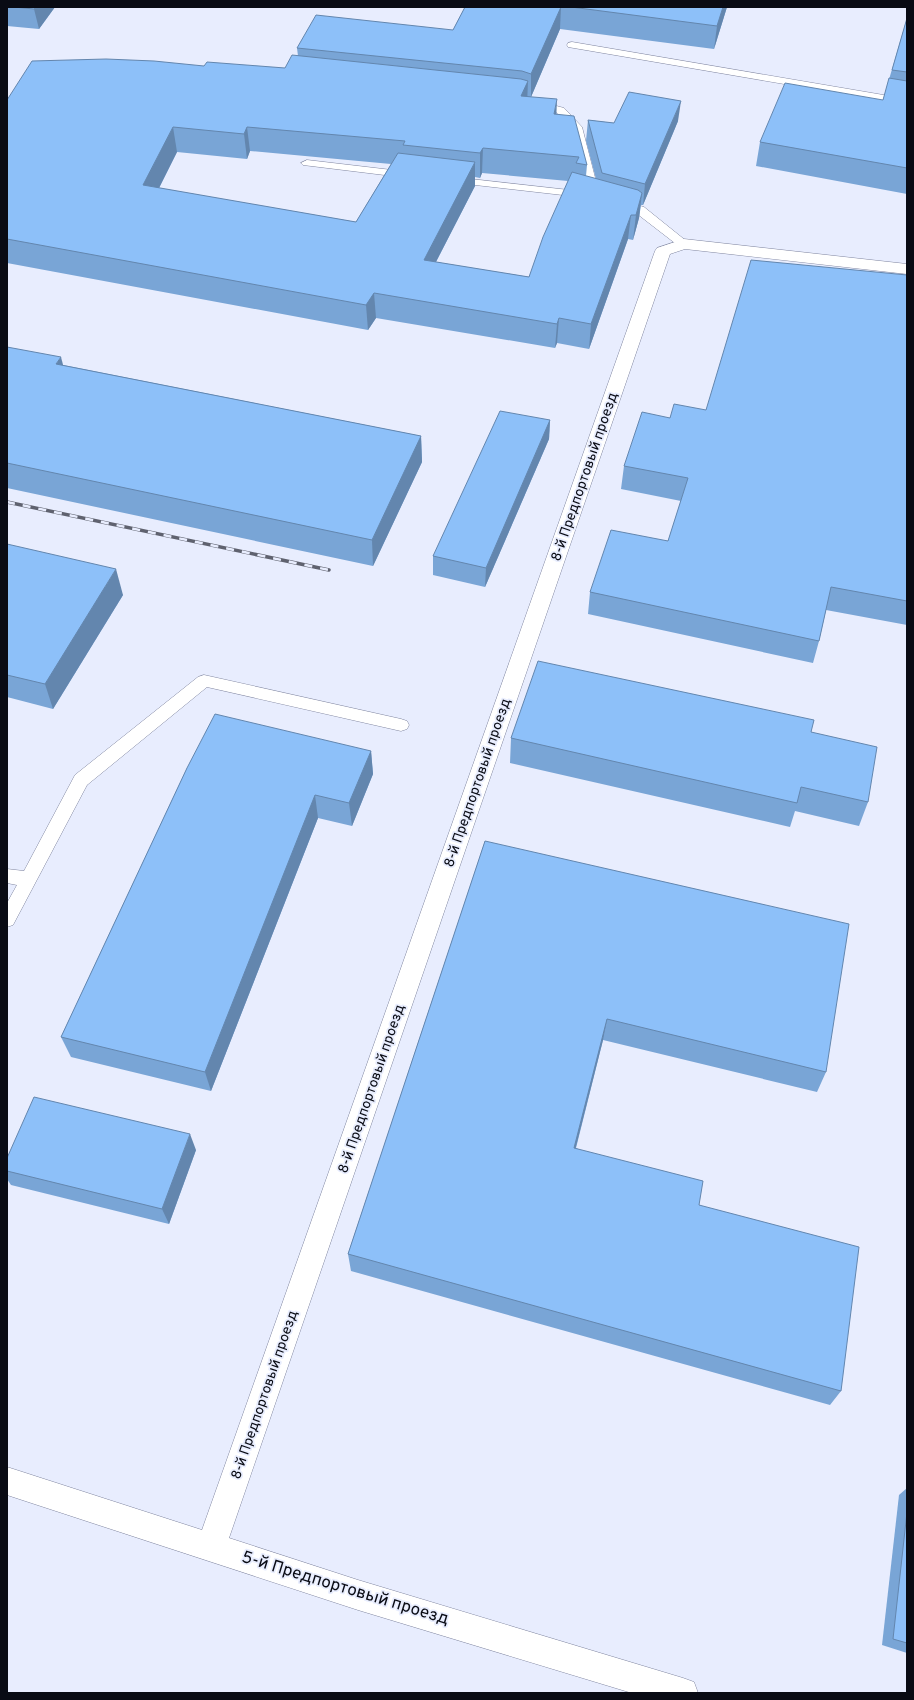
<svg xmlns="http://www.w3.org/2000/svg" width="914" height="1700" font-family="Overpass,sans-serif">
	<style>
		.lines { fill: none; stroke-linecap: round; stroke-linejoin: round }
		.service-casing { stroke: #8086a0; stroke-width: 1 }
		.minor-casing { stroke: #8086a0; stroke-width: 1 }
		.service { fill: #fff; fill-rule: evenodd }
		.minor { fill: #fff; fill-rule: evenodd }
		.rail-casing { stroke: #5f626f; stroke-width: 3.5 }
		.rail { stroke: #e8edfe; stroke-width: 2.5; stroke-dasharray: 8; stroke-linecap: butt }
		.wall { fill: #79a5d6; fill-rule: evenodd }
		.shaded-wall { fill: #6386ae }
		.building { fill: #8dc0f9; stroke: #6386ae }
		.labels { text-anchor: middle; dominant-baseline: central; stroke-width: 3.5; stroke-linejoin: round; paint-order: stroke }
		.street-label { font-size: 14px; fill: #090b14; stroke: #e8edfe }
		.near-street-label { font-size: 17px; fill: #090b14; stroke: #e8edfe }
	</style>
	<rect width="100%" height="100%" fill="#e8edfe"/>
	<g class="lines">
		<defs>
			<g id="service">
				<path d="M 572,42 L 907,99 L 907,105 L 568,47 L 567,45 L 568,43 Z"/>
				<path d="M 534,100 L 564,108 L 582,127 L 600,197 L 598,199 L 594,201 L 589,198 L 449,182 L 447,180 L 449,178 L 453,177 L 587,192 L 571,128 L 556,112 L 530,105 L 529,103 Z"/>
				<path d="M 307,160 L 409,172 L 415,175 L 409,178 L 303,165 L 301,163 Z"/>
				<path d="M 619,200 L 644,207 L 690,244 L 688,247 L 680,247 L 636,213 L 615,206 L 613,204 Z"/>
				<path d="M 204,675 L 401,719 L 407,721 L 409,725 L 407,729 L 401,731 L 207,687 L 87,785 L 13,925 L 7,927 L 7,903 L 17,885 L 7,883 L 7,869 L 24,871 L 75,775 L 198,677 Z"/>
			</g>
			<path id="minor" d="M 684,239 L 907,264 L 907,274 L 685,249 L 670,254 L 229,1538 L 358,1580 L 683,1678 L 694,1682 L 698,1693 L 632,1693 L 358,1610 L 7,1495 L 7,1467 L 202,1530 L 655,251 L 657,248 Z"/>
		</defs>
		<use href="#service" class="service-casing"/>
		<use href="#minor" class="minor-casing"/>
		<use href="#service" class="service"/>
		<use href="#minor" class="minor"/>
		<defs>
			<path id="rail" d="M 7,502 L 329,570"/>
		</defs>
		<use href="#rail" class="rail-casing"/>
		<use href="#rail" class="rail"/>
	</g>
	<g class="wall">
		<path d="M 7,7 L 55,7 L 39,29 L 7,26 Z"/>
		<path d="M 465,7 L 727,7 L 714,49 L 560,29 L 531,97 L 557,114 L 587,165 L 586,176 L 596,179 L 586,141 L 588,120 L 614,123 L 678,121 L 643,205 L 641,205 L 639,218 L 633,240 L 628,239 L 589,349 L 557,343 L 555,348 L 376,318 L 368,330 L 7,263 L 7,100 L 204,66 L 285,68 L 298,56 L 297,48 L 453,30 ZM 250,151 L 391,164 L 356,222 L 159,188 L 177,152 L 247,159 ZM 482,173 L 568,181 L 529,277 L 436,262 L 475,186 L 475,177 L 480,178 Z"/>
		<path d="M 907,18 L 907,194 L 756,166 L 760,142 L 883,100 Z"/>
		<path d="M 907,275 L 907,625 L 826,610 L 819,641 L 813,663 L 588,614 L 590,592 L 668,541 L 681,501 L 621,489 L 624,466 L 670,418 L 706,410 Z"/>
		<path d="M 7,347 L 63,365 L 421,436 L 422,462 L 373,566 L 7,488 Z"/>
		<path d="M 550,420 L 549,439 L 485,587 L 433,575 L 433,556 Z"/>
		<path d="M 7,544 L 123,595 L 53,709 L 7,697 Z"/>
		<path d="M 811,732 L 868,802 L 859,826 L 795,811 L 790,827 L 510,763 L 511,738 Z"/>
		<path d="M 371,751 L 373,774 L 352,826 L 318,818 L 211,1091 L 71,1057 L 61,1037 L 187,768 Z"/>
		<path d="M 485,841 L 826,1072 L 817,1092 L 603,1040 L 576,1148 L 699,1205 L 841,1391 L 830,1405 L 351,1271 L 348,1254 Z"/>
		<path d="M 196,1150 L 169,1224 L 11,1185 L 7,1179 L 7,1158 Z"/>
		<path d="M 907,1488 L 907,1653 L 882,1645 L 899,1495 Z"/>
	</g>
	<g class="shaded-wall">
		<path d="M 36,7 L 55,7 L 39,29 L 34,9 Z"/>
		<path d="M 561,7 L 560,29 L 531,97 L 531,74 Z"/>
		<path d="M 723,7 L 727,7 L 714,49 L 717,26 Z"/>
		<path d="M 528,81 L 527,105 L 521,96 Z"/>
		<path d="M 557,99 L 556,124 L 554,114 Z"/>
		<path d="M 681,101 L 678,121 L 643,205 L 645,184 Z"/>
		<path d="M 173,127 L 177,152 L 148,210 L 143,185 Z"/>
		<path d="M 247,127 L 250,151 L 247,159 L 244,134 Z"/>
		<path d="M 483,148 L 482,173 L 480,178 L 480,153 Z"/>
		<path d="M 475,162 L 475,186 L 424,285 L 424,260 Z"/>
		<path d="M 642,193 L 639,218 L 633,240 L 636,215 Z"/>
		<path d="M 631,215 L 628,239 L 589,349 L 591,324 Z"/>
		<path d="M 374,293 L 376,318 L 368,330 L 366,305 Z"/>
		<path d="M 559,318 L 557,343 L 555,348 L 557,324 Z"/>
		<path d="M 61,357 L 68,384 L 56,364 Z"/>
		<path d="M 550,420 L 549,439 L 485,587 L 486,568 Z"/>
		<path d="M 421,436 L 422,462 L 373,566 L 372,540 Z"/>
		<path d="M 116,569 L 123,595 L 53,709 L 45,684 Z"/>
		<path d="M 371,751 L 373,774 L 352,826 L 349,803 Z"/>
		<path d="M 315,795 L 318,818 L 211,1091 L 205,1072 Z"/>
		<path d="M 607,1019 L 603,1040 L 571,1166 L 574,1148 Z"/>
		<path d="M 190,1134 L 196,1150 L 169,1224 L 162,1209 Z"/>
	</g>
	<g class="building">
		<path d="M 14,7 L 36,7 L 34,9 Z"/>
		<path d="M 465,7 L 561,7 L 531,74 L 522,71 L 297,48 L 316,15 L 453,30 Z"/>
		<path d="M 571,7 L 723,7 L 717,26 Z"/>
		<path d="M 907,18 L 907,72 L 892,70 Z"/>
		<path d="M 292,55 L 521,79 L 528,81 L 521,96 L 557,99 L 554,114 L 574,116 L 587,165 L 576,163 L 579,157 L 483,148 L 480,153 L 403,145 L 405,141 L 247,127 L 244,134 L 173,127 L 143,185 L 356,222 L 398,153 L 475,162 L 424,260 L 529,277 L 543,237 L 572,172 L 638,190 L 642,193 L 636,215 L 631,215 L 591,324 L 559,318 L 557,324 L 374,293 L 366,305 L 7,239 L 7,100 L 32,61 L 106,59 L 154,61 L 204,66 L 207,62 L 285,68 Z"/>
		<path d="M 889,78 L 907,81 L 907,168 L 760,142 L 785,83 L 883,100 Z"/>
		<path d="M 629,92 L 681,101 L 645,184 L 602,173 L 588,120 L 614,123 Z"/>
		<path d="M 751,260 L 907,275 L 907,601 L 831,587 L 819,641 L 590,592 L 611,530 L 668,541 L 688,478 L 624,466 L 642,412 L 670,418 L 674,404 L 706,410 Z"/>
		<path d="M 7,347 L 61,357 L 56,364 L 421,436 L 372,540 L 7,463 Z"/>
		<path d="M 500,411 L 550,420 L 486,568 L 433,556 Z"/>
		<path d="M 7,544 L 116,569 L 45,684 L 7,675 Z"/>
		<path d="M 538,661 L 814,720 L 811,732 L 877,747 L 868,802 L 801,787 L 797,803 L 511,738 Z"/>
		<path d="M 215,714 L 371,751 L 349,803 L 315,795 L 205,1072 L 61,1037 L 187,768 Z"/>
		<path d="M 485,841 L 849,924 L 826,1072 L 607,1019 L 574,1148 L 703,1181 L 699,1205 L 859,1247 L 841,1391 L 348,1254 Z"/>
		<path d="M 34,1097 L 190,1134 L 162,1209 L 7,1171 L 7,1158 Z"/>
		<path d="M 907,1512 L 907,1643 L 893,1639 Z"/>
	</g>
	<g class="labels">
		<g class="street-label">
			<text transform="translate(585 477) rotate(-71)">8-й Предпортовый проезд</text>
			<text transform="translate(478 783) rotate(-71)">8-й Предпортовый проезд</text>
			<text transform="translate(372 1089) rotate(-71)">8-й Предпортовый проезд</text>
			<text transform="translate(265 1395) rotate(-71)">8-й Предпортовый проезд</text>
		</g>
		<g class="near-street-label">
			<text transform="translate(345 1589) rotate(17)">5-й Предпортовый проезд</text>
		</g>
	</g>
	<rect width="914" height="1700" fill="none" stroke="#090b14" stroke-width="16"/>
</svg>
